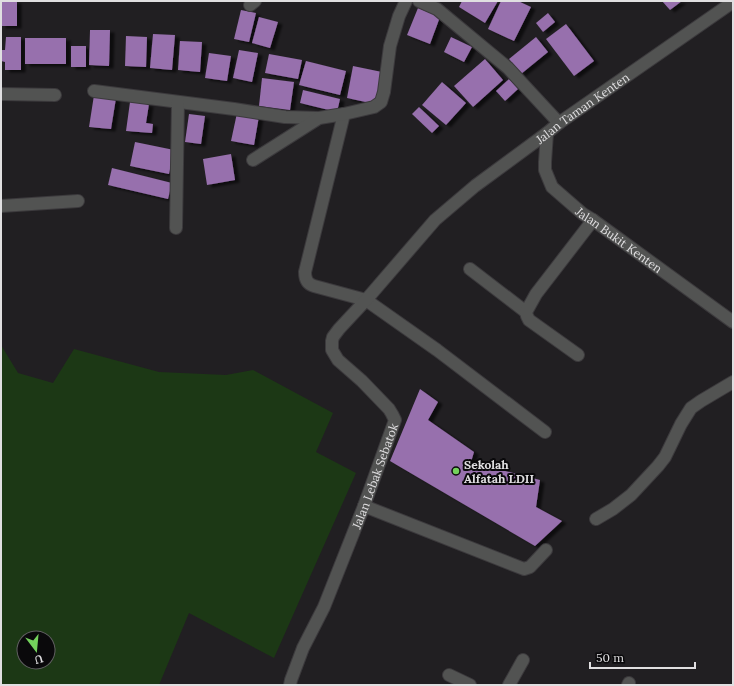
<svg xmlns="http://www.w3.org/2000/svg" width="734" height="686" font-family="Lora,serif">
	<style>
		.green { fill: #1c3815; fill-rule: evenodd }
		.building { fill: #976fad; filter: url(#shadow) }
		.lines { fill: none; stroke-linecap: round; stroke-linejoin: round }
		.minor-casing { stroke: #3c3a3d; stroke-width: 14 }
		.minor { stroke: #525352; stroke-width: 12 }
		.poi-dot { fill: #74d25c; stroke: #0a090b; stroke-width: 1.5 }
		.labels { text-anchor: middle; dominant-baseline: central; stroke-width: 4; stroke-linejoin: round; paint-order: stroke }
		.street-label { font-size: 12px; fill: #e0dfe1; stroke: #0a090b }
		.poi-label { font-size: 12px; font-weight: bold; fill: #e0dfe1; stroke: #0a090b; text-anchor: start }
	</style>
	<defs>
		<filter id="shadow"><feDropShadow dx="4.5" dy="2.5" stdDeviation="1" flood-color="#0009"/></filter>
	</defs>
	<rect width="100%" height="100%" fill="#211f22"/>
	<path class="green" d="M 1,345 L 18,373 L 53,383 L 74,349 L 159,372 L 226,375 L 253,370 L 333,413 L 316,452 L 356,473 L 274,658 L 189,613 L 159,685 L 1,685 ZM 24,638 L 48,638 L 48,662 L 24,662 Z"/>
	<g class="building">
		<rect x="1" y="1" width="16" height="25"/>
		<path d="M 462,1 L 498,1 L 485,23 L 459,7 Z"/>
		<path d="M 501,1 L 518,1 L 531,7 L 514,41 L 488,29 Z"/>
		<path d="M 662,1 L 682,1 L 670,10 Z"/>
		<path d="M 418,8 L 440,17 L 430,44 L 407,35 Z"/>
		<path d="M 241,10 L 256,13 L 249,42 L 234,39 Z"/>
		<path d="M 548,13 L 555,22 L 543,32 L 536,23 Z"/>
		<path d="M 259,17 L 278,22 L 270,48 L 252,43 Z"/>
		<path d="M 566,24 L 594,61 L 574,76 L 546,39 Z"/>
		<path d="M 90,30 L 110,30 L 109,66 L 89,65 Z"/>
		<path d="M 153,34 L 175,35 L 172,70 L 150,68 Z"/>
		<path d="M 126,36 L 147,37 L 146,67 L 125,66 Z"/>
		<path d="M 6,37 L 21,37 L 21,70 L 5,70 L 5,62 L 1,61 L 1,50 L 5,50 Z"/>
		<path d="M 451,37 L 472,47 L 464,62 L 444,52 Z"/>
		<path d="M 536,37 L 548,52 L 521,74 L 509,59 Z"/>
		<rect x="25" y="38" width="41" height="26"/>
		<path d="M 180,41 L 202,42 L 200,72 L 178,70 Z"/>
		<rect x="71" y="46" width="15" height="21"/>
		<path d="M 239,50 L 258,53 L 252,82 L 233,78 Z"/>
		<path d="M 209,53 L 231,56 L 227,81 L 205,78 Z"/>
		<path d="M 269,54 L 302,60 L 298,79 L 265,73 Z"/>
		<path d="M 485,59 L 503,80 L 473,107 L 454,86 Z"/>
		<path d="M 306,61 L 346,71 L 340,95 L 299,85 Z"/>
		<path d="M 353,66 L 382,72 L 375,104 L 347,98 Z"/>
		<path d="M 262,78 L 294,82 L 290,110 L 259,106 Z"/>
		<path d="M 509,79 L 518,89 L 505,101 L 496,91 Z"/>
		<path d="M 442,82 L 466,103 L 446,125 L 422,105 Z"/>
		<path d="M 303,90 L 340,99 L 337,112 L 300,103 Z"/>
		<path d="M 94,95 L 116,98 L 111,129 L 89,127 Z"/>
		<path d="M 130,102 L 149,104 L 146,123 L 153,124 L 152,133 L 126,131 Z"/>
		<path d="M 419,107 L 439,126 L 432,133 L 412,114 Z"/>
		<path d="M 237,113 L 259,116 L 254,145 L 231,141 Z"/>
		<path d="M 189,114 L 205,116 L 201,144 L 185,142 Z"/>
		<path d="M 135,142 L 174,150 L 169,174 L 130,166 Z"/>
		<path d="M 231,154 L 235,180 L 207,185 L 203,159 Z"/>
		<path d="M 112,168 L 172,183 L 168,199 L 108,185 Z"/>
		<path d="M 420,389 L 438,402 L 428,420 L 474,452 L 471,462 L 540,480 L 536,507 L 562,521 L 535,546 L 390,461 Z"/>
	</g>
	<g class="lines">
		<defs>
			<g id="minor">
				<path d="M 419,1 L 437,9 L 508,68 L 559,123"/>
				<path d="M 250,5 L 255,1"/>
				<path d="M 94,91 L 234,109 L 285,117 L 319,118"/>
				<path d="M 1,94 L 55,95"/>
				<path d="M 344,114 L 305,272 C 305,279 307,284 314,286 L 366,300 L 437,350 L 545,432"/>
				<path id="s1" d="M 547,133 L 545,162 L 545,170 L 552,187 L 583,214 L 593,220 L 733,322"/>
				<path d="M 253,160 L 319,118 L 344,114 L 374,107 L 381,102 L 384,92 L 390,46 L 399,16 L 406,1"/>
				<path d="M 1,206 L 78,201"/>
				<path d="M 176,228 L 178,102"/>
				<path d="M 470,269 L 526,312"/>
				<path d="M 578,355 L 529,320 L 527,316 L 526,312 L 536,294 L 593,220"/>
				<path d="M 364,506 L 524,569 L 530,567 L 546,550"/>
				<path d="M 596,519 L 613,509 L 631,495 L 658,466 L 665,457 L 681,424 L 691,408 L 701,401 L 733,382"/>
				<path d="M 449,675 L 470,685"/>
				<path id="s2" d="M 290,685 L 291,680 L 303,648 L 324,607 L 364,506 L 395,420 L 392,414 L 389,409 L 362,381 L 338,360 L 332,350 L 332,341 L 333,337 L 339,329 L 366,300 L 435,220 L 475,186 L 547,133 L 559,123 L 733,2"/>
				<path d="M 509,685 L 523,660"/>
				<path d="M 628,685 L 629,683"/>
			</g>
		</defs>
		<use href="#minor" class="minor-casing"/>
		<use href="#minor" class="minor"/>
	</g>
	<circle class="poi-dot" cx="456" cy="471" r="4"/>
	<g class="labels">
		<g class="street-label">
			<text stroke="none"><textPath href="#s2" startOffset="734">Jalan Taman Kenten</textPath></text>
			<text stroke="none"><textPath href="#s1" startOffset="141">Jalan Bukit Kenten</textPath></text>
			<text stroke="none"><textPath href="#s2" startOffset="226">Jalan Lebak Sebatok</textPath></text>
		</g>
		<g class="poi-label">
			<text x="464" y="464">Sekolah<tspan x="464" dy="14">Alfatah LDII</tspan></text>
		</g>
	</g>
	<rect width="734" height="686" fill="none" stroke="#e0dfe1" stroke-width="4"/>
	<g transform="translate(36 650) rotate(164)"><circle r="19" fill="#0a090b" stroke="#605f61"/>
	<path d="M0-3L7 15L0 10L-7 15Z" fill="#74d25c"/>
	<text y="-6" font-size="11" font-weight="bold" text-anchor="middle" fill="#e0dfe1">U</text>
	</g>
	<path d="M590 662v6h105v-6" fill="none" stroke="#e0dfe1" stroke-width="2"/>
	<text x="596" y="662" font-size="12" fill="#e0dfe1" stroke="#0a090b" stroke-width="3" paint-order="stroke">50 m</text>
</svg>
